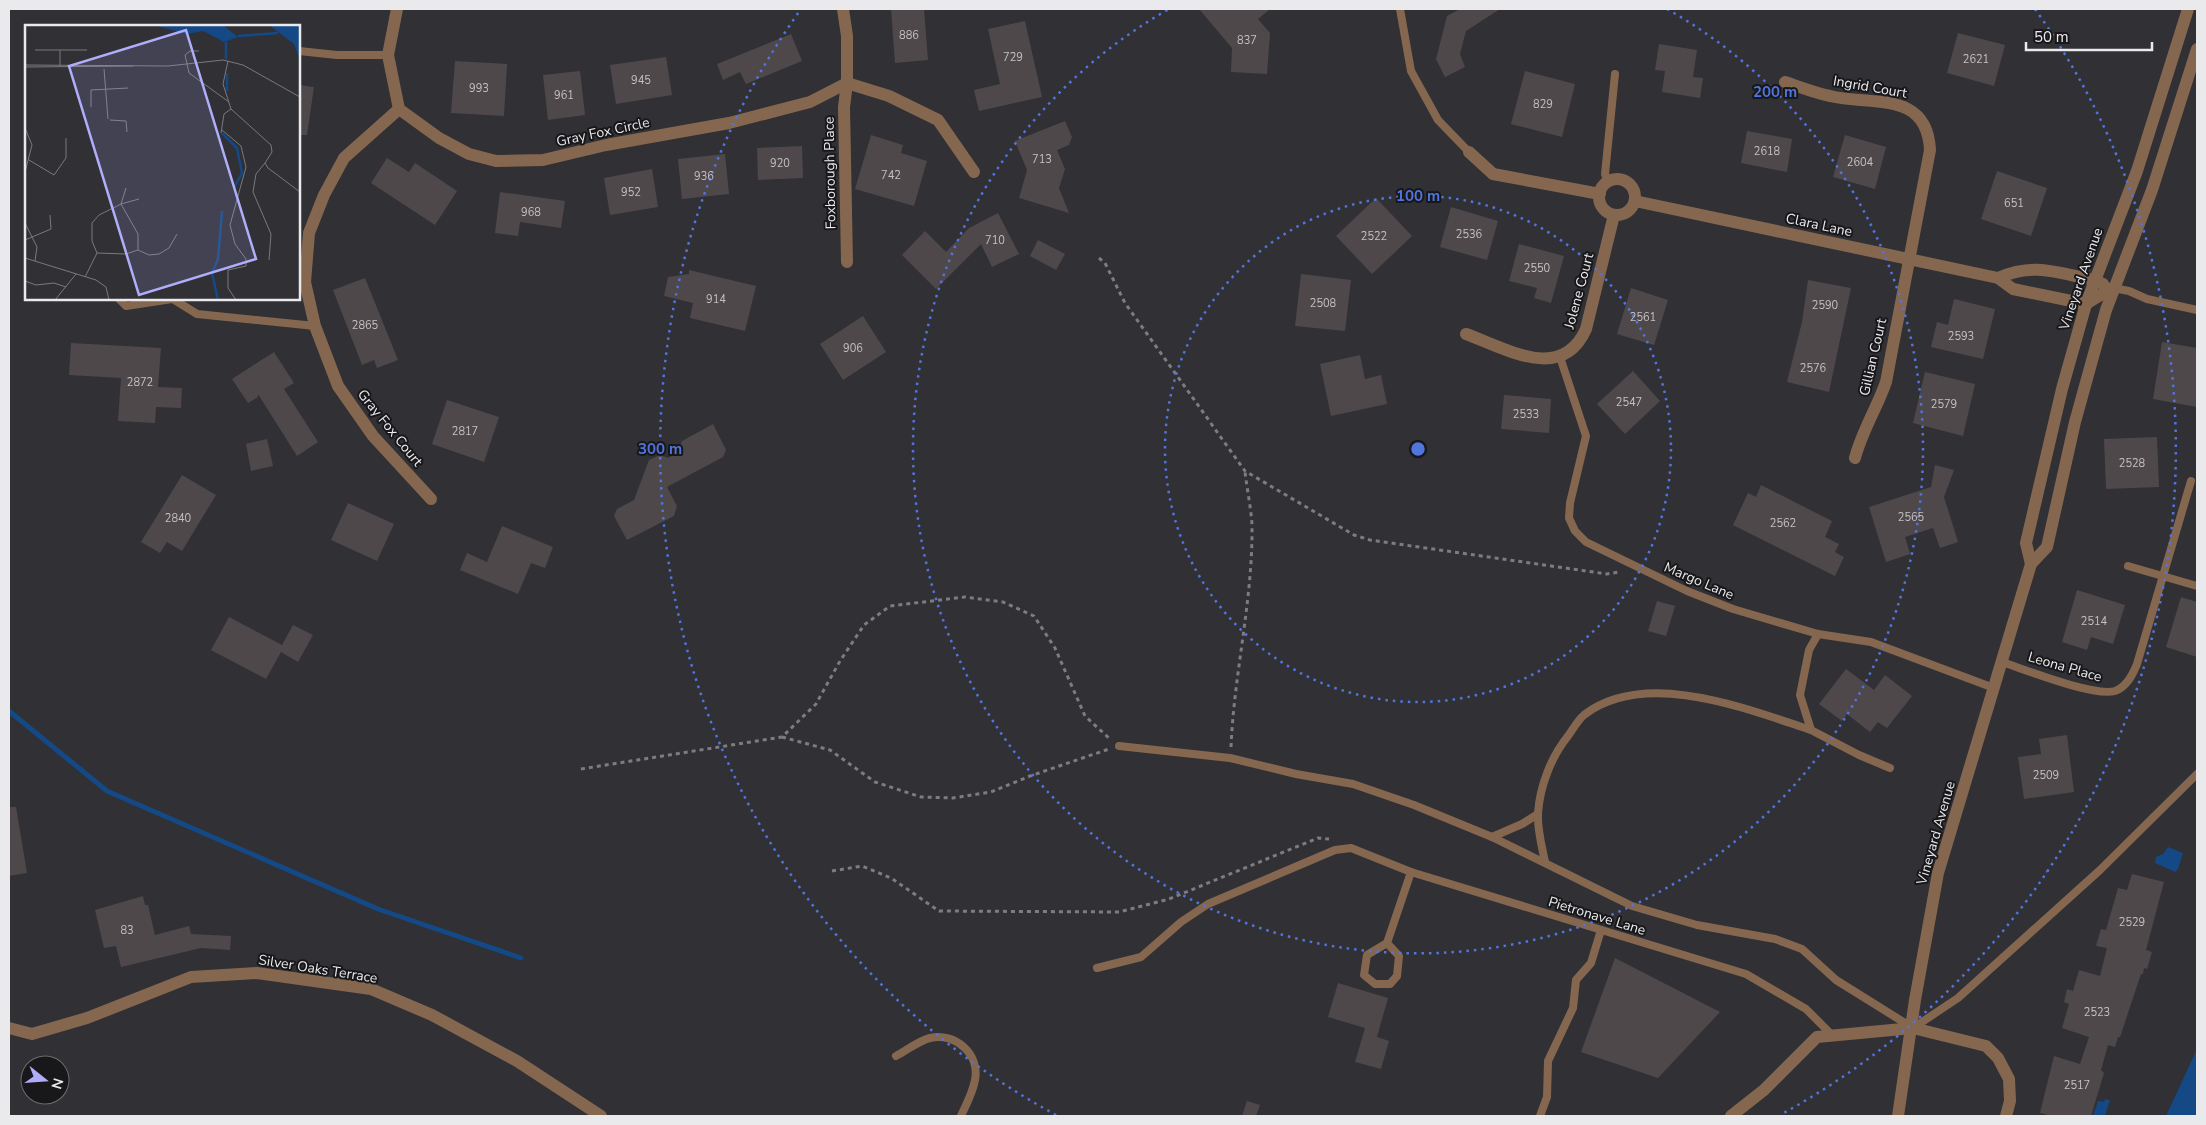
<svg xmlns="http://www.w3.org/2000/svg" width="2206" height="1125" font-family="'Nunito Sans',sans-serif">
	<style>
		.water { fill: #144986 }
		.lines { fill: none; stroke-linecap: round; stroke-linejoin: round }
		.stream { stroke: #144986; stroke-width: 5 }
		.building { fill: #4e484b }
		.path { stroke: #7d7c80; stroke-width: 3; stroke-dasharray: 4 4; stroke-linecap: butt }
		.service { stroke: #856750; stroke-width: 8 }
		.minor { stroke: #856750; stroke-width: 12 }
		.tertiary { stroke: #856750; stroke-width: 12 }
		.ring { fill: none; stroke: #5075dd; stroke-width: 2.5; stroke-dasharray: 2.5 5 }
		.labels { text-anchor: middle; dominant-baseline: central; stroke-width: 4; stroke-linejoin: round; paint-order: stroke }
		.number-label { font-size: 11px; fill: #c3c1c4 }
		.street-label { font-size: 14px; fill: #eae9ec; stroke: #18181a }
		.inset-river { fill: none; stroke: #144986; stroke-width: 2.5 }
		.inset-road { fill: none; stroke: #7a7a7e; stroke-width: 1 }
		.view { fill: #b0aefa; fill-opacity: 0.15; stroke: #b0aefa; stroke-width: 2.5 }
		.inset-edge { fill: none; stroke: #eae9ec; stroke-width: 2.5 }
		.centre { fill: #5075dd; stroke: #18181a; stroke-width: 2.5 }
		.ring-label { font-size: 15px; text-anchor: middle; font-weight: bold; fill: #5075dd; stroke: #18181a; stroke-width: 4; stroke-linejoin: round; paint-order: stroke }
	</style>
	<rect width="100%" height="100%" fill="#303035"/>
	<g class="water">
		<path d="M 2168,847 L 2183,853 L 2178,869 L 2175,872 L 2155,863 L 2156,857 L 2163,854 Z"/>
		<path d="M 2197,1049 L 2197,1116 L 2166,1116 Z"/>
		<path d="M 2105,1099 L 2110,1100 L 2105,1116 L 2093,1116 L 2098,1101 L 2104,1102 Z"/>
	</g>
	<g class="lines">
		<path class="stream" d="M 9,711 L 107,791 L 378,909 L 521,958"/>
	</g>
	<g class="building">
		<path d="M 891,9 L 924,9 L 928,60 L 895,63 Z"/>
		<path d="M 1199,9 L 1270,9 L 1258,19 L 1270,33 L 1267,74 L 1231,72 L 1232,48 Z"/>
		<path d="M 1460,9 L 1500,9 L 1466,31 L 1460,54 L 1465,67 L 1445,77 L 1436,59 L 1447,16 Z"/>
		<path d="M 1025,21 L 1042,97 L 979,111 L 974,90 L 1000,84 L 988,29 Z"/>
		<path d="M 1958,33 L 2005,45 L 1994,86 L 1947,73 Z"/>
		<path d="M 791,34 L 802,61 L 746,84 L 740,72 L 723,80 L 717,64 Z"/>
		<path d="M 1659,44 L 1697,50 L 1693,77 L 1703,78 L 1700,98 L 1662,92 L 1665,71 L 1655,70 Z"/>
		<path d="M 666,57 L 672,95 L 616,104 L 610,65 Z"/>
		<path d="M 455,61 L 507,64 L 504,116 L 451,113 Z"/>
		<path d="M 580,71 L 585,115 L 548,120 L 543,75 Z"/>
		<path d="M 1525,71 L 1575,84 L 1562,137 L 1511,124 Z"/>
		<path d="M 299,85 L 314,87 L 307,135 L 299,135 Z"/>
		<path d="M 1065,121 L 1072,137 L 1069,145 L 1057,150 L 1065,169 L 1059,188 L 1069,213 L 1019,198 L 1027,170 L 1015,141 Z"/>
		<path d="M 1747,131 L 1792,139 L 1787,172 L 1741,163 Z"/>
		<path d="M 871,135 L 903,145 L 901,153 L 927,161 L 914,206 L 855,189 Z"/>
		<path d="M 1845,135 L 1886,147 L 1875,189 L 1833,177 Z"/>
		<path d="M 802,146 L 803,178 L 758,180 L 757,148 Z"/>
		<path d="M 725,154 L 729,194 L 682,199 L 678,159 Z"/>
		<path d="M 387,158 L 409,172 L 415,163 L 457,191 L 435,225 L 371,183 Z"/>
		<path d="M 652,169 L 658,207 L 610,215 L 604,178 Z"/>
		<path d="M 1997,171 L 2047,188 L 2031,236 L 1981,219 Z"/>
		<path d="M 500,192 L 565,201 L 561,228 L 520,222 L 518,236 L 495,233 Z"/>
		<path d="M 1376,198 L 1412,236 L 1372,274 L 1336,236 Z"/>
		<path d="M 1451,207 L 1498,221 L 1487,260 L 1440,247 Z"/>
		<path d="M 998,213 L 1019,254 L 992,267 L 981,244 L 936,289 L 902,255 L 925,231 L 946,252 L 969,228 Z"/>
		<path d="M 1038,240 L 1065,254 L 1056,270 L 1030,256 Z"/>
		<path d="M 1519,244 L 1564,256 L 1551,303 L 1534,298 L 1537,288 L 1509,281 Z"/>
		<path d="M 689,270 L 756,286 L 745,331 L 690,318 L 693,303 L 664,296 L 668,277 L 689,274 Z"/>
		<path d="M 1301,274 L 1351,280 L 1345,331 L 1295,326 Z"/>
		<path d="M 365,278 L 398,360 L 377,368 L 374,360 L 362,365 L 333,290 Z"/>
		<path d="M 1808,280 L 1851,288 L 1829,392 L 1787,382 L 1802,322 Z"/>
		<path d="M 1631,288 L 1668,300 L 1654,345 L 1617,334 Z"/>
		<path d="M 1954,299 L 1995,309 L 1983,359 L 1931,347 L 1937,322 L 1948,325 Z"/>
		<path d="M 863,316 L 886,352 L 843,380 L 820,344 Z"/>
		<path d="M 2162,342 L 2197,348 L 2197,407 L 2153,399 Z"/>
		<path d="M 71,343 L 161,348 L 158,387 L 182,388 L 181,408 L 156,407 L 155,423 L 118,421 L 121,378 L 69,375 Z"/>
		<path d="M 274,352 L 294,383 L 284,389 L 318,442 L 297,456 L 258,394 L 258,397 L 248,403 L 232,379 Z"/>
		<path d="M 1360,355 L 1365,379 L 1381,375 L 1387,404 L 1331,416 L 1320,364 Z"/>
		<path d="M 1633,371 L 1660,401 L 1625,434 L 1597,404 Z"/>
		<path d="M 1925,372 L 1975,384 L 1963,436 L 1913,423 Z"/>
		<path d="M 1504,395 L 1551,399 L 1549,433 L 1501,429 Z"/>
		<path d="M 447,400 L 499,417 L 484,462 L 432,444 Z"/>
		<path d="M 713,424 L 726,450 L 723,457 L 667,487 L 677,506 L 674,516 L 627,540 L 614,516 L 617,509 L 634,500 L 649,460 L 660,455 L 668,458 L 677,453 L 682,441 Z"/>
		<path d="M 2157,437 L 2159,487 L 2106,489 L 2104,439 Z"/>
		<path d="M 267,439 L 273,466 L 251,471 L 246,444 Z"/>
		<path d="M 1935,465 L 1954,470 L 1944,497 L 1958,542 L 1940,548 L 1933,528 L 1905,537 L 1910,554 L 1886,562 L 1869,507 L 1931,487 Z"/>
		<path d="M 182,475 L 216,495 L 182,551 L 167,542 L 160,553 L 141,542 Z"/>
		<path d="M 1761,485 L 1832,521 L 1825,537 L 1839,544 L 1835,552 L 1844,557 L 1835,576 L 1733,525 L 1748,493 L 1756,497 Z"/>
		<path d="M 348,503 L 394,524 L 377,561 L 331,540 Z"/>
		<path d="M 502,526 L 553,547 L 545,568 L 531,563 L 518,594 L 460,570 L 467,553 L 487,562 Z"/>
		<path d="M 2077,590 L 2125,605 L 2113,644 L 2091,637 L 2087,650 L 2062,642 Z"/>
		<path d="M 2181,597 L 2197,602 L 2197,657 L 2166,647 Z"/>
		<path d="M 1657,601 L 1675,606 L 1666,636 L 1648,631 Z"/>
		<path d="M 229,617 L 282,645 L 293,625 L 313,635 L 298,662 L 281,652 L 266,679 L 211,650 Z"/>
		<path d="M 1846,669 L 1874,690 L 1885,675 L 1912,696 L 1887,728 L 1878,722 L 1870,732 L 1847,714 L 1842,721 L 1819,704 Z"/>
		<path d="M 2067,735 L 2074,792 L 2024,799 L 2018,757 L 2041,754 L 2039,739 Z"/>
		<path d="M 9,807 L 16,807 L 27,873 L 9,876 Z"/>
		<path d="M 2132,874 L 2164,882 L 2146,950 L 2152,952 L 2147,969 L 2144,968 L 2143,974 L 2141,974 L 2120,1037 L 2118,1037 L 2115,1047 L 2108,1045 L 2101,1070 L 2104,1073 L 2091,1116 L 2052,1116 L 2040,1113 L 2054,1056 L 2080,1064 L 2089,1037 L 2062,1028 L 2069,1004 L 2064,1002 L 2067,989 L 2073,991 L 2079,970 L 2100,976 L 2107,948 L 2096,946 L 2101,929 L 2106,930 L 2118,888 L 2127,890 Z"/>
		<path d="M 143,896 L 145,905 L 148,905 L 155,935 L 189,926 L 191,934 L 231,936 L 230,950 L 201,948 L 121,967 L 116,946 L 104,948 L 95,910 Z"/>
		<path d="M 1615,958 L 1720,1012 L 1658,1078 L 1581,1052 Z"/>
		<path d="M 1338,983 L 1388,998 L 1377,1037 L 1389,1041 L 1381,1069 L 1355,1062 L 1365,1028 L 1328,1017 Z"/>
		<path d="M 1247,1101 L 1260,1105 L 1256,1116 L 1242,1116 Z"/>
	</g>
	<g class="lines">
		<g class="path">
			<path d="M 1099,258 L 1105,263 L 1125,303 L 1245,471 L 1354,535 L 1370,540 L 1607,574 L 1619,572"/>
			<path d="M 782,737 L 830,750 L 875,782 L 921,797 L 953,798 L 991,792 L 1030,776 L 1109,749"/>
			<path d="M 1231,747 C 1234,673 1253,600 1252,525 C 1251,508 1247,489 1245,472"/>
			<path d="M 581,769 L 782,737 L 816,704 L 840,661 L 864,625 L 890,606 L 965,597 L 1003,602 L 1034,616 L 1055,648 L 1085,716 L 1111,740"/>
			<path d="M 832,871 L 862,866 L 891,878 L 939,911 L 1119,912 L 1169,899 L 1318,838 L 1329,839"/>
		</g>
		<g class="service">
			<path d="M 1400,9 L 1411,71 L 1438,120 L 1469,152"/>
			<path d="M 299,51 L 337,55 L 388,55"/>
			<path d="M 1608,182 L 1605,174 L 1615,74"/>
			<path d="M 2113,288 L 2129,291 L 2147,299 L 2197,310"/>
			<path d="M 119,299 L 126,306 L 172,299"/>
			<path d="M 173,299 L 197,314 L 315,326"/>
			<path d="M 1560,357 L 1586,436 L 1570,503 L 1569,518 L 1575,531 L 1586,542 L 1687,591 L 1733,609 L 1818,634 L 1871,642 L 1994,688"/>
			<path d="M 2128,566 L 2197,586"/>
			<path d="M 1818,634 L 1809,650 L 1800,695 L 1811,730 L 1859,755 L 1890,768"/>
			<path d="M 2002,662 C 2026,670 2094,697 2115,691 C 2127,687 2133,674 2137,664 L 2191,481"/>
			<path d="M 1119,746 L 1230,758 L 1296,774 L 1353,784 L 1414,805 L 1492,837 L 1632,906 L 1697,925 L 1775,939 L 1802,949 L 1836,980 L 1913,1028 L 1958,998 L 2100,870 L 2197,774"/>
			<path d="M 1492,837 L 1522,824 L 1538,814"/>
			<path d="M 1545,862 C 1542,847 1537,829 1538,813 C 1540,786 1551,757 1568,736 C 1573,729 1578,720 1584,715 C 1645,668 1747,709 1811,730"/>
			<path d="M 1387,943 L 1367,955 L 1364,975 L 1375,984 L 1390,984 L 1397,976 L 1399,956 L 1387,943 L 1411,872 L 1746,974 L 1806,1009 L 1832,1035"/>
			<path d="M 1097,968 L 1141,957 L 1181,922 L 1208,904 L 1335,850 L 1351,848 L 1411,872"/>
			<path d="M 896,1056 C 906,1051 918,1041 930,1038 C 955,1032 980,1054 975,1080 C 973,1092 966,1105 961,1116"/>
			<path d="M 1540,1116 L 1547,1097 L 1548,1061 L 1573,1008 L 1576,980 L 1591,963 L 1601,930"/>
		</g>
		<g class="minor">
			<path d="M 397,9 L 388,55 L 399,109 L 439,138 L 469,154 L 496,161 L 543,160 L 606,145 L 729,123 L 810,102 L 847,83 L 847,36 L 843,9"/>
			<path d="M 1785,82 C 1800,87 1815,93 1830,96 C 1872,106 1927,90 1930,150 L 1886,382 C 1877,408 1862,431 1855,458"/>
			<path d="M 399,109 L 344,158 L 324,195 L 309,233 L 305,282 L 315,326 L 338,386 L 373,436 L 431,499"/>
			<path d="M 1469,152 L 1493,174 L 1600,194"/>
			<circle cx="1617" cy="197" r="18"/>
			<path d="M 1635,201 L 1998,278 L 2013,289 L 2086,304 L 2112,288"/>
			<path d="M 847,262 L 844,107 L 847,83 L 889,96 L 938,120 L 974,172"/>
			<path d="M 1998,278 C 2035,262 2057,273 2094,280 L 2103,284"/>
			<path d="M 1466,334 C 1507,349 1562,383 1586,329 L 1614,215"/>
			<path d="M 9,1028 L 32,1034 L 87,1018 L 191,977 L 257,973 L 371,989 L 432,1015 L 517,1061 L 601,1116"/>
			<path d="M 1731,1116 L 1764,1090 L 1817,1037 L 1913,1028 L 1986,1046 L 1998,1058 L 2009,1079 L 2010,1101 L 2006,1116"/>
		</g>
		<g class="tertiary">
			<path d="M 2031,564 L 2026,543 L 2062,389 L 2086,304 L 2137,171 L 2188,9"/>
			<path d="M 1898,1116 L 1915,1000 L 1938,873 L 2031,564 L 2047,547 L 2075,422 L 2106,310 L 2152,190 L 2197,49"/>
		</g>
	</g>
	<g class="ring">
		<circle cx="1418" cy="449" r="253"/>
		<path d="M1667 9A505 505 0 1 1 1169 9"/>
		<path d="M1056 1115A758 758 0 0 1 801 9M2035 9A758 758 0 0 1 1780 1115"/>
	</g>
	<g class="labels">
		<g class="number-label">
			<text x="909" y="35">886</text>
			<text x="1247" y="40">837</text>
			<text x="1013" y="57">729</text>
			<text x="1976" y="59">2621</text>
			<text x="641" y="80">945</text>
			<text x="479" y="88">993</text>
			<text x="564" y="95">961</text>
			<text x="1543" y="104">829</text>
			<text x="1767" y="151">2618</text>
			<text x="1042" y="159">713</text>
			<text x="1860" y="162">2604</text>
			<text x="780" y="163">920</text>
			<text x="891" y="175">742</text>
			<text x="704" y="176">936</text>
			<text x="631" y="192">952</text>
			<text x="2014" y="203">651</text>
			<text x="531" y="212">968</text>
			<text x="1469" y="234">2536</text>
			<text x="1374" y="236">2522</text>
			<text x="995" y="240">710</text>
			<text x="1537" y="268">2550</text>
			<text x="716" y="299">914</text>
			<text x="1323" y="303">2508</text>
			<text x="1825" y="305">2590</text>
			<text x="1643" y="317">2561</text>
			<text x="365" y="325">2865</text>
			<text x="1961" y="336">2593</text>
			<text x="853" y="348">906</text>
			<text x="1813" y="368">2576</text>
			<text x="140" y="382">2872</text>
			<text x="1629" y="402">2547</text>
			<text x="1944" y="404">2579</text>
			<text x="1526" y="414">2533</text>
			<text x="465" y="431">2817</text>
			<text x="2132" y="463">2528</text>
			<text x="1911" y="517">2565</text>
			<text x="178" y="518">2840</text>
			<text x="1783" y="523">2562</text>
			<text x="2094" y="621">2514</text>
			<text x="2046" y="775">2509</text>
			<text x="2132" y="922">2529</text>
			<text x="127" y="930">83</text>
			<text x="2097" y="1012">2523</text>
			<text x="2077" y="1085">2517</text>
		</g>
		<g class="street-label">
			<text transform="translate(1870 87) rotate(10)">Ingrid Court</text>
			<text transform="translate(603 132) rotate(-12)">Gray Fox Circle</text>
			<text transform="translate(830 173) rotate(-91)">Foxborough Place</text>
			<text transform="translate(1819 225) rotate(12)">Clara Lane</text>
			<text transform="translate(2081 279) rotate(-71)">Vineyard Avenue</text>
			<text transform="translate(1579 291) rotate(-75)">Jolene Court</text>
			<text transform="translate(1873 357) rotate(-77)">Gillian Court</text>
			<text transform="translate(390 428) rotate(51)">Gray Fox Court</text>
			<text transform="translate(1699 581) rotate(23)">Margo Lane</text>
			<text transform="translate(2065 667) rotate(16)">Leona Place</text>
			<text transform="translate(1936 833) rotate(-74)">Vineyard Avenue</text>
			<text transform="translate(1597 916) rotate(17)">Pietronave Lane</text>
			<text transform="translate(318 969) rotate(9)">Silver Oaks Terrace</text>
		</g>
	</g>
	<g transform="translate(25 25)">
		<rect width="275" height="275" fill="#303035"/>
		<path d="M 128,0 L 198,0 L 213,12 L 199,17 L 178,6 L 162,9 ZM 244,0 L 275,0 L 275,35 L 269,19 Z" fill="#144986"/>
		<path class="inset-river" d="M 213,11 L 253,8M 201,17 L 201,34M 202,48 L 202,66M 197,108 L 212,123 L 217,148 L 209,163M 193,275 L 187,248 L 193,234 L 197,186"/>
		<path class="inset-road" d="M 10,25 L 62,25M 174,26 L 165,26 L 160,30 L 164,48 L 204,77M 203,36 L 198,59 L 206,84 L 246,120 L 247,127 L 240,138 L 243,143 L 275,167M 0,40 L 143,41 L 198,35 L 218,40 L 275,72M 35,41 L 35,25M 0,42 L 108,41M 79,44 L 83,94M 66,82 L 66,65 L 103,63M 85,95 L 101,96 L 102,107M 0,103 L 7,120 L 0,147M 197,105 L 216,121 L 221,142 L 205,200 L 210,219 L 221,234 L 221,241 L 203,245 L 203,263 L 211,275M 196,108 L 199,89 L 206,84M 4,135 L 29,150 L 41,133 L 41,113M 240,138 L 231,149 L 228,167 L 246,209 L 244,235M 101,163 L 96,179 L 114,174M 0,198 L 12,222 L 10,236M 0,215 L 26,204 L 25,190M 113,225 L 124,230 L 134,229 L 144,223 L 152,209M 0,233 L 71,255 L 81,262 L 84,275M 60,252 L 72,228 L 101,229 L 113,225 L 113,209 L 96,179 L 74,190 L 67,198 L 67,216 L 72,228M 0,256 L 11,260 L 29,258 L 41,262M 30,275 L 51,249"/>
		<path class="view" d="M 161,5 L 231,234 L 114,270 L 44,41 Z"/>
		<rect width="275" height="275" class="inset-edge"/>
	</g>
	<circle cx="1418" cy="449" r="8" class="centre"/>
	<g class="ring-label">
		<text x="1775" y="97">200 m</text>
		<text x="1418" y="201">100 m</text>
		<text x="660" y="454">300 m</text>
	</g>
	<rect width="2206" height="1125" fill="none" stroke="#eae9ec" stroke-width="20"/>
	<g transform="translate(45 1080) rotate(107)"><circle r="24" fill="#18181a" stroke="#6c6c6e"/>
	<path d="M0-4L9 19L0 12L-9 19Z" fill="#b0aefa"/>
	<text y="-8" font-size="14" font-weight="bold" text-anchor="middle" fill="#eae9ec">N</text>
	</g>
	<path d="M2026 42v8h126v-8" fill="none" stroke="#eae9ec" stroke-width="2.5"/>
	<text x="2034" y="42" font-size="15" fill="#eae9ec" stroke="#18181a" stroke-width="4" paint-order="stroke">50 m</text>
</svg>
